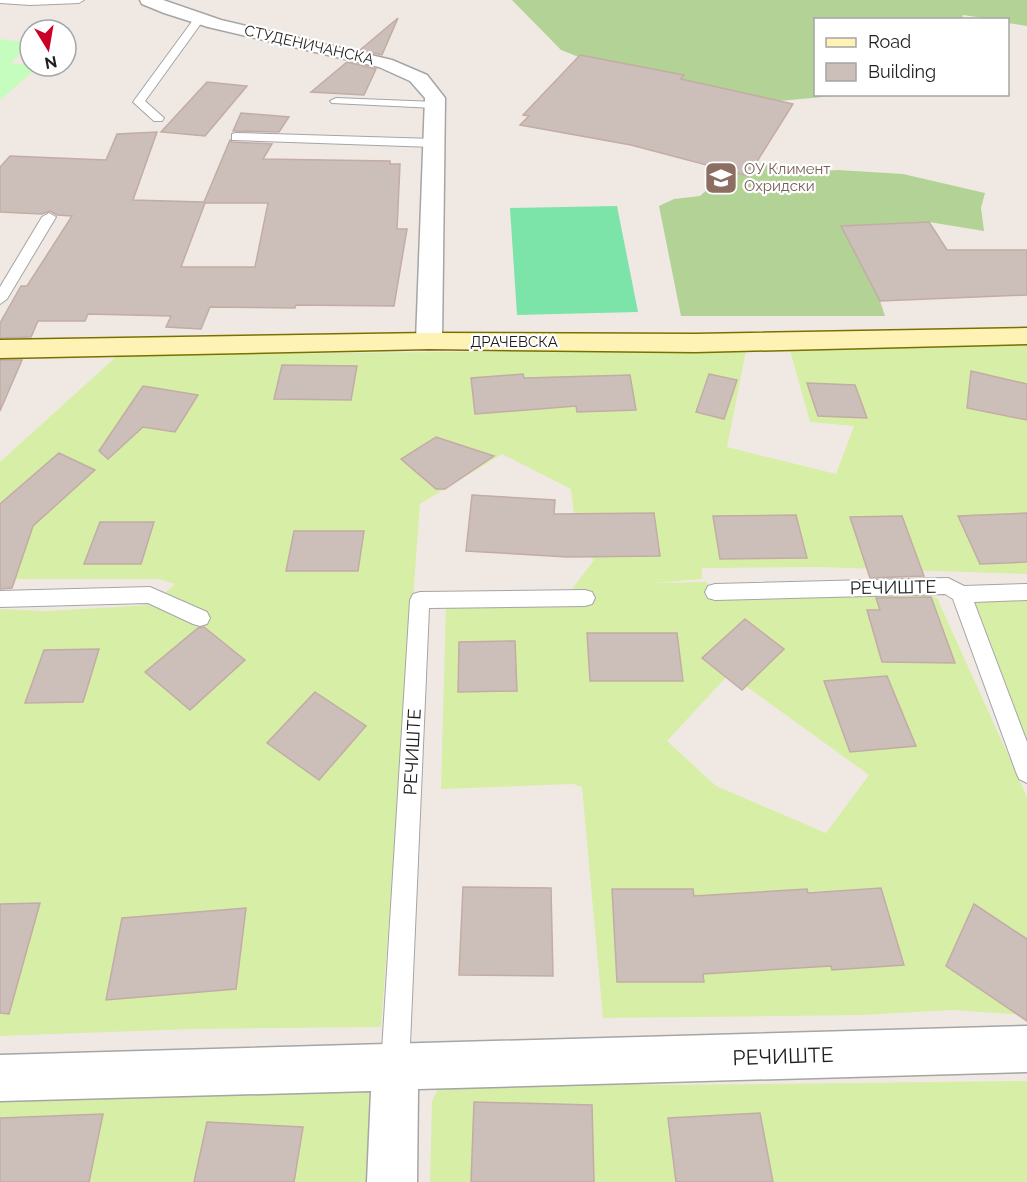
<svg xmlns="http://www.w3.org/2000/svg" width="1027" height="1182" font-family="Raleway,sans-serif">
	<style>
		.grass { fill: #d7eea6; fill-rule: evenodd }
		.forest { fill: #b3d295 }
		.park { fill: #c4fdbd }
		.pitch { fill: #7ce4a8 }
		.building { fill: #ccbeb9; stroke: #c3aca5; stroke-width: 1.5; fill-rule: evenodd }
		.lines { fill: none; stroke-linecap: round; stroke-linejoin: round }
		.service-casing { stroke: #a5a5a5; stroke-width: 2 }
		.minor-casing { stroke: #a5a5a5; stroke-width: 3 }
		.secondary-casing { stroke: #7a7000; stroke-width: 3 }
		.service { fill: #fff; fill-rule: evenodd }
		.minor { fill: #fff; fill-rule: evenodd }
		.secondary { fill: #fef3b4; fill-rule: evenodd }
		.labels { text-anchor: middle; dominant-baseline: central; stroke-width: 4.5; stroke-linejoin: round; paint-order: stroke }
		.far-street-label { font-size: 15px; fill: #1e1e1e; stroke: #fff }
		.far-education-label { font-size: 15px; fill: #785e54; stroke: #fff; text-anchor: start }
		.street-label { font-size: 18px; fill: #1e1e1e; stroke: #fff }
		.near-street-label { font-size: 21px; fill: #1e1e1e; stroke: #fff }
	</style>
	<rect width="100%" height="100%" fill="#f0e9e3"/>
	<g class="grass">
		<path d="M 1027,344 L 1027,574 L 819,567 L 702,568 L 702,579 L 654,583 L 707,582 L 711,597 L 926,594 L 937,598 L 1027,797 L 1027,1015 L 952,1010 L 863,1015 L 603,1018 L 582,787 L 573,784 L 441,789 L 446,605 L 563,601 L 594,560 L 578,548 L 571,489 L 502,454 L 420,504 L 381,1027 L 193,1029 L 0,1036 L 0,609 L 48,611 L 151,605 L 175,584 L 159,579 L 0,579 L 0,462 L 118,355 L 662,350 L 746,351 L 727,447 L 836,474 L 854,426 L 810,422 L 790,350 ZM 729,674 L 869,775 L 826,833 L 716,786 L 667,741 Z"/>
		<path d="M 1027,598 L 1027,742 L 970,600 Z"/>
		<path d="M 443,1078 L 663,1085 L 1027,1081 L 1027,1182 L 430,1182 L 432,1101 Z"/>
		<path d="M 378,1089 L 374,1182 L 0,1182 L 0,1097 Z"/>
	</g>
	<g class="forest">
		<path d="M 512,0 L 1027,0 L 1027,26 L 1008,23 L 1008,20 L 990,19 L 963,15 L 962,20 L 816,20 L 816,94 L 845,95 L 734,105 L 642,82 L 561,50 Z"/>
		<path d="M 756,163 L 812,172 L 838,170 L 903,174 L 985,193 L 981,208 L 984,231 L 929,222 L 841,226 L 880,301 L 885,316 L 681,316 L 659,206 L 674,199 L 700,196 L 728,171 L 748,176 Z"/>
	</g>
	<path class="park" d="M 0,39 L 30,43 L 11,63 L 39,66 L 0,100 Z"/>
	<path class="pitch" d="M 617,206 L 638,312 L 517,315 L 510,208 Z"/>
	<g class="building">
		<path d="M 398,18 L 382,55 L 360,50 Z"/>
		<path d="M 580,55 L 684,75 L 681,79 L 793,104 L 748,176 L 631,145 L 520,125 L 529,116 L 523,115 Z"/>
		<path d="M 347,62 L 376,69 L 364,95 L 311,92 Z"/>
		<path d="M 207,82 L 247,86 L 205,136 L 161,132 Z"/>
		<path d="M 241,113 L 289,117 L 279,132 L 233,131 Z"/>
		<path d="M 157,132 L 133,200 L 204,202 L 230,140 L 232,142 L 272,144 L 263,159 L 390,161 L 390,164 L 400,164 L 397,229 L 407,229 L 394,306 L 296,305 L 295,308 L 210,307 L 201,329 L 166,327 L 171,316 L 88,314 L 85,321 L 38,321 L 31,337 L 0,338 L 0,323 L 21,286 L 27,286 L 72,216 L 57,215 L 50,211 L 42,214 L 0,212 L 0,167 L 10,156 L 106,160 L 117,134 ZM 205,203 L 268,203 L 255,267 L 181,267 Z"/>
		<path d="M 929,222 L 947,250 L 1027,250 L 1027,295 L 880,301 L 841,226 Z"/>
		<path d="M 0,360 L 22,360 L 0,411 Z"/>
		<path d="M 282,365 L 357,366 L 351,400 L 274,399 Z"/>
		<path d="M 971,371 L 1027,384 L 1027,420 L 967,408 Z"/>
		<path d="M 523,374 L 524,378 L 630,375 L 636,410 L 577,412 L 576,406 L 475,414 L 471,378 Z"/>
		<path d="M 709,374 L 737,380 L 724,419 L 696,412 Z"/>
		<path d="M 807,383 L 855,385 L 867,418 L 818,416 Z"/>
		<path d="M 143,386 L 198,395 L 175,432 L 143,427 L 108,459 L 99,451 Z"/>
		<path d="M 436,437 L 445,440 L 494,456 L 445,489 L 436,489 L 401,459 Z"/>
		<path d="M 59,453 L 95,470 L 33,526 L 12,588 L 0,589 L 0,504 Z"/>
		<path d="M 472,495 L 555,500 L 554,514 L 654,513 L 660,556 L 567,557 L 466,551 Z"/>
		<path d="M 1027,513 L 1027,562 L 980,564 L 958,516 Z"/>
		<path d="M 796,515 L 807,558 L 720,559 L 713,516 Z"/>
		<path d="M 902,516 L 924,576 L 870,578 L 850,517 Z"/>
		<path d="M 100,522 L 154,522 L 141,564 L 84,564 Z"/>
		<path d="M 294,531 L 364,531 L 358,571 L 286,571 Z"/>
		<path d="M 931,597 L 955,663 L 882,662 L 867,610 L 880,610 L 876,598 Z"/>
		<path d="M 745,619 L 784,649 L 742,690 L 702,658 Z"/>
		<path d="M 204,627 L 245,660 L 190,710 L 145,672 L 198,628 Z"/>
		<path d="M 587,633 L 677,633 L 683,681 L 590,681 Z"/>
		<path d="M 515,641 L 517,691 L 458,692 L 459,642 Z"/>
		<path d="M 99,649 L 83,702 L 25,703 L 44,650 Z"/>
		<path d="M 887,676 L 916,746 L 850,752 L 824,681 Z"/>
		<path d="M 315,692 L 366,726 L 319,780 L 267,743 Z"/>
		<path d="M 463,887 L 551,888 L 553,976 L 459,975 Z"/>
		<path d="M 881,888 L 904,965 L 832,970 L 831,966 L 703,974 L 704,982 L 617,982 L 612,889 L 693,889 L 694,896 L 807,889 L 808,893 Z"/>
		<path d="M 40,903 L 9,1014 L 0,1013 L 0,904 Z"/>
		<path d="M 974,904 L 1027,939 L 1027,1021 L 946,966 Z"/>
		<path d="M 246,908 L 236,989 L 106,1000 L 122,918 Z"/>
		<path d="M 474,1102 L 592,1105 L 594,1182 L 471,1182 Z"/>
		<path d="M 760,1113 L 773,1182 L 676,1182 L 668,1118 Z"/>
		<path d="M 103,1114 L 89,1182 L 0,1182 L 0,1118 Z"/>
		<path d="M 207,1122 L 303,1127 L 294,1182 L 194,1182 Z"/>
	</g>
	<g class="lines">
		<defs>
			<g id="service">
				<path d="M 0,0 L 84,0 L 79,3 L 30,5 L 0,3 Z"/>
				<path d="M 196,16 L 205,18 L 145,101 L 164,118 L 162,121 L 154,121 L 133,102 Z"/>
				<path d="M 336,98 L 435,102 L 441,105 L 435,108 L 332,103 L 330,101 Z"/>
				<path d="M 236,133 L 434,139 L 440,143 L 434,147 L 232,140 L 232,134 Z"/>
				<path d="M 49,213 L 56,217 L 7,299 L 0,304 L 0,287 L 42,217 Z"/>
				<path d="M 948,578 L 964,586 L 1027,584 L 1027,600 L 974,602 L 1027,742 L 1027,783 L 1019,779 L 1016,772 L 953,599 L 945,594 L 715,600 L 708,598 L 705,592 L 708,586 L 715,584 Z"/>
				<path d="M 150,587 L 207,612 L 210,618 L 207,624 L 200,626 L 193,624 L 148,603 L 0,607 L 0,591 Z"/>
				<path d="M 585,590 L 592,592 L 595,598 L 592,604 L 585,606 L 429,608 L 409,1067 L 405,1077 L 395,1081 L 385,1077 L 381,1067 L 410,600 L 413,594 L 420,592 Z"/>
			</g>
			<g id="minor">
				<path d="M 140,0 L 163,0 L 221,20 L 392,60 L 427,75 L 445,98 L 442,341 L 438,347 L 429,349 L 420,347 L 416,341 L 425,98 L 410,81 L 379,67 L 208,27 L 164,13 L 142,4 Z"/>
				<path d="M 1027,1026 L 1027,1072 L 418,1089 L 417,1182 L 367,1182 L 371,1091 L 0,1101 L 0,1055 Z"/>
			</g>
			<path id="secondary" d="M 1027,328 L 1027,344 L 695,352 L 429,349 L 0,358 L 0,340 L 429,333 L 695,334 Z"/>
		</defs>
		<use href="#service" class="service-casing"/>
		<use href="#minor" class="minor-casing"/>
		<use href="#secondary" class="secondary-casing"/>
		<use href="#service" class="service"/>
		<use href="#minor" class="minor"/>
		<use href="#secondary" class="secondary"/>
	</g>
	<defs>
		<symbol id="school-square" viewBox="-11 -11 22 22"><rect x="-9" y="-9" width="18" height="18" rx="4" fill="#8d6e63" stroke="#fff"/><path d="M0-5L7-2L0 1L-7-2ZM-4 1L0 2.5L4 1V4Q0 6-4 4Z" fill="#fff"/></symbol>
	</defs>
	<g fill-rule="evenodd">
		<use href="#school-square" x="702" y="159" width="38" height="38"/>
	</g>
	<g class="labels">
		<g class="far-street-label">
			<text transform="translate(309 45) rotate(13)">СТУДЕНИЧАНСКА</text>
			<text x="514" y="342">ДРАЧЕВСКА</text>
		</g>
		<g class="far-education-label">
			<text x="744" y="169">ОУ Климент<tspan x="744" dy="17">Охридски</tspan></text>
		</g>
		<g class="street-label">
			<text transform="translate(893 587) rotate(-1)">РЕЧИШТЕ</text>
			<text transform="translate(412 752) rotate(-87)">РЕЧИШТЕ</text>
		</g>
		<g class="near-street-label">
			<text transform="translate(783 1056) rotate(-2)">РЕЧИШТЕ</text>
		</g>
	</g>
	<rect x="814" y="18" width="195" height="78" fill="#ffffff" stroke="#a5a5a5" stroke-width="1.5"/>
	<rect x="826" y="38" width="30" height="9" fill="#fef3b4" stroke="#a5a5a5" stroke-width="1.5"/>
	<text x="868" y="48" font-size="18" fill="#1e1e1e">Road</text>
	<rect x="826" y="63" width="30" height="18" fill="#ccbeb9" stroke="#a5a5a5" stroke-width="1.5"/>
	<text x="868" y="78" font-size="18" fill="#1e1e1e">Building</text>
	<g transform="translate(48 48) rotate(169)"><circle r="28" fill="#ffffff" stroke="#a5a5a5" stroke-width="1.5"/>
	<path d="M0-4.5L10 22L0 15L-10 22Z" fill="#cc0027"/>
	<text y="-9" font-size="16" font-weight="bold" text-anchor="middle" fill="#1e1e1e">N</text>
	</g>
</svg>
